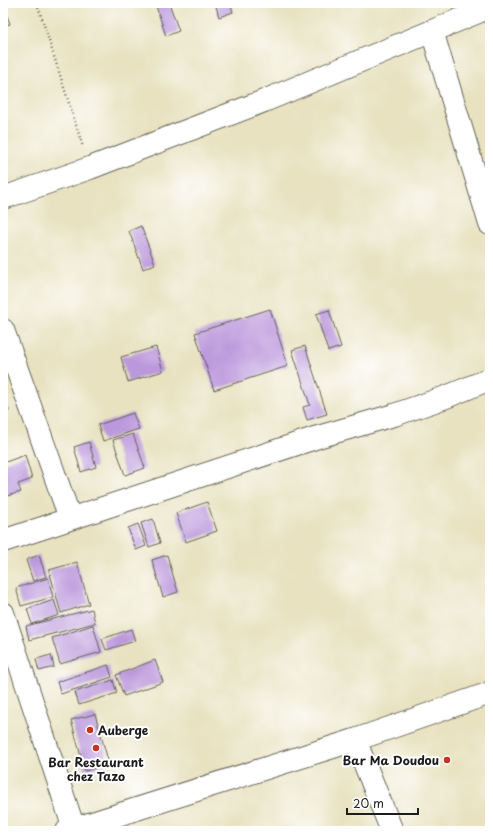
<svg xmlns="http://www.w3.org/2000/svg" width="493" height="834" font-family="'Playpen Sans',sans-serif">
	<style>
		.building { fill: #bb98dc }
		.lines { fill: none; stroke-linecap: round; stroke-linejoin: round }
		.street-casing { stroke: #636155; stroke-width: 24 }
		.secondary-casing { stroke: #636155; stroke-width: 24 }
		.path { stroke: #636155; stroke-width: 2.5; stroke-dasharray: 1 3; stroke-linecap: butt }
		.street { stroke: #fff; stroke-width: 22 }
		.secondary { stroke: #fff; stroke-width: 22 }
		.poi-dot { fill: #c8321e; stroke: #fff; stroke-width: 1.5 }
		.labels { text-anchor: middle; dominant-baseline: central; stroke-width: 4; stroke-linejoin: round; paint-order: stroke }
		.poi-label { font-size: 12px; font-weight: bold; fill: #1c1c1c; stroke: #fff; text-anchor: start }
	</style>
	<rect width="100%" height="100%" fill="#fff"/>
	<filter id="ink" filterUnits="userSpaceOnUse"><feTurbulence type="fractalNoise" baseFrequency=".025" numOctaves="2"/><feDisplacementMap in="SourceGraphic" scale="8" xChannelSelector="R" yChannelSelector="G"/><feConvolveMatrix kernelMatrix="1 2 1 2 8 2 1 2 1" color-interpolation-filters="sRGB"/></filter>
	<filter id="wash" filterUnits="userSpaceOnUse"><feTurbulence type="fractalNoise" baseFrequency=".012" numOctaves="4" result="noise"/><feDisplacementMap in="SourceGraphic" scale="16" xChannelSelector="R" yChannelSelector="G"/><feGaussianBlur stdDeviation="0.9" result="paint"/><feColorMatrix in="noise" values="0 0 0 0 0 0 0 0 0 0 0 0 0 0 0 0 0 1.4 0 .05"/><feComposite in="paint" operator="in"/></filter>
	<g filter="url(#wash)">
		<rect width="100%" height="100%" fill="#e8e2c0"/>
		<g id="blocks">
			<g class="building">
				<path d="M 155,3 L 169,3 L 179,31 L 166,36 Z"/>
				<path d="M 215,3 L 230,3 L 233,12 L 219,17 Z"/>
				<path d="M 3,4 L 10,24 L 3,26 Z"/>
				<path d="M 141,226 L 155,264 L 143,269 L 129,231 Z"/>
				<path d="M 270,309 L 288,366 L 214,390 L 195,333 Z"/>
				<path d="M 329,310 L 341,347 L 328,351 L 316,314 Z"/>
				<path d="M 305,346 L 327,414 L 307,420 L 303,407 L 310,405 L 292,350 Z"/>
				<path d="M 156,347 L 163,371 L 128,382 L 121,357 Z"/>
				<path d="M 3,397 L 9,411 L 3,412 Z"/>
				<path d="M 133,413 L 139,429 L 103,441 L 98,425 Z"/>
				<path d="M 133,434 L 145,468 L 125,475 L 113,440 Z"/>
				<path d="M 89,442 L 96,467 L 81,472 L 74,447 Z"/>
				<path d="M 25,455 L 32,479 L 18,484 L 21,492 L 3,497 L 3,463 Z"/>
				<path d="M 207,502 L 217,531 L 186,542 L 176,513 Z"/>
				<path d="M 153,519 L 160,543 L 149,547 L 141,523 Z"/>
				<path d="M 138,524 L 146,546 L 136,550 L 128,528 Z"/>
				<path d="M 39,555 L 46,577 L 33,581 L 26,560 Z"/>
				<path d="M 167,555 L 178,592 L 163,597 L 152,560 Z"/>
				<path d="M 77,562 L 89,604 L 61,613 L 49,570 Z"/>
				<path d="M 48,578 L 53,597 L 21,606 L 16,588 Z"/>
				<path d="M 54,600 L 59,615 L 32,624 L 27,609 Z"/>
				<path d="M 92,609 L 95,623 L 29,640 L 26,626 Z"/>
				<path d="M 93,625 L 101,652 L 60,664 L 52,638 Z"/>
				<path d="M 131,629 L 135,641 L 106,650 L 102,639 Z"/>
				<path d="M 51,655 L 54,667 L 39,671 L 36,659 Z"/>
				<path d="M 155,660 L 163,682 L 124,696 L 116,675 Z"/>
				<path d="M 108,665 L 112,677 L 61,694 L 57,682 Z"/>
				<path d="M 113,680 L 117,693 L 79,705 L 75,692 Z"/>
				<path d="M 95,714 L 109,764 L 85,771 L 71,720 Z"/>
			</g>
		</g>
	</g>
	<g filter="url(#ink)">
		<use href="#blocks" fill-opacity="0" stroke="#636155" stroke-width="1"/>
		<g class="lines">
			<defs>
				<g id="street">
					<path d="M 432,31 L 490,224"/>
					<path d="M 3,198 L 90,168 L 264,101 L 490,7"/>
					<path d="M 3,330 L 70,518"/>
					<path d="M 3,541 L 318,437 L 394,415 L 446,397 L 490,379"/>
					<path d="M 3,613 L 74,829"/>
					<path d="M 355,740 L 392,831"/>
				</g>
				<path id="secondary" d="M 67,831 L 355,740 L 490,693"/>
			</defs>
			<use href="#street" class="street-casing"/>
			<use href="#secondary" class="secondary-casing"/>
			<path class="path" d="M 37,3 L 83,147"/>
			<use href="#street" class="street"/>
			<use href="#secondary" class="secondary"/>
		</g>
	</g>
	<g class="poi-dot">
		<circle cx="90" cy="730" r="4"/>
		<circle cx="96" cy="748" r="4"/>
		<circle cx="447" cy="760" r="4"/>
	</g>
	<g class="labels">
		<g class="poi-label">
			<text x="98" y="730">Auberge</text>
			<text x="439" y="760" text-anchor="end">Bar Ma Doudou</text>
			<text x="96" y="762" text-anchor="middle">Bar Restaurant<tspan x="96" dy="14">chez Tazo</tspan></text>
		</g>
	</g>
	<rect width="493" height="834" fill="none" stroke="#fff" stroke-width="16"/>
	<path d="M347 808v6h71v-6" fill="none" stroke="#1c1c1c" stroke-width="2"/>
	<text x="353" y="808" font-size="12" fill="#1c1c1c" stroke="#ffffff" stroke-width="3" paint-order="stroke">20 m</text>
</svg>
